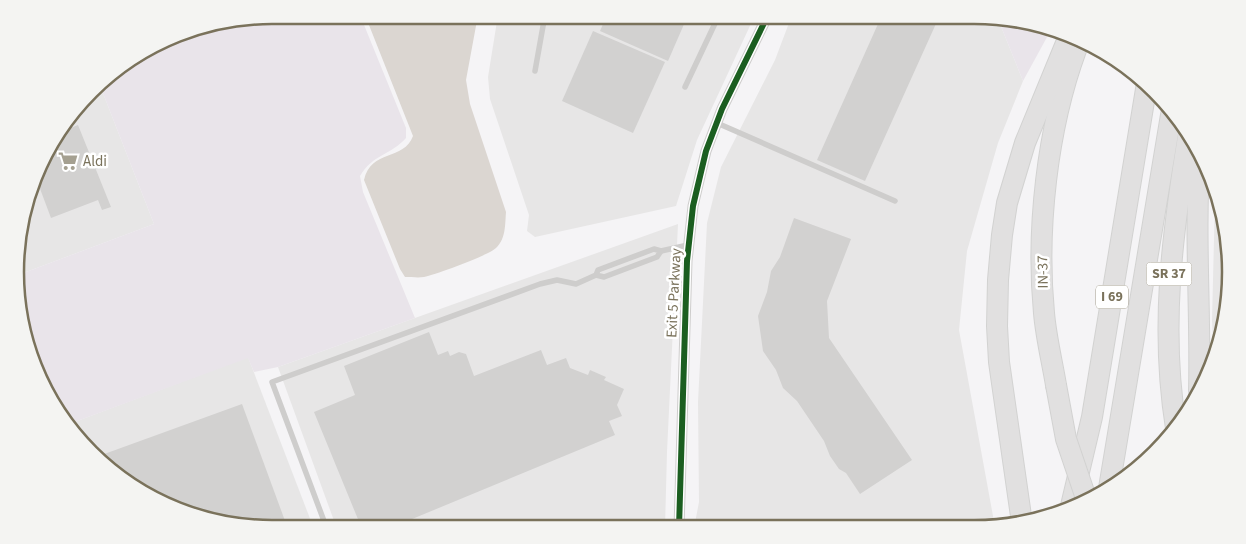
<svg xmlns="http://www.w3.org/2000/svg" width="1246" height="544" font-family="'Source Sans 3',sans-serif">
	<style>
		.built { fill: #e7e6e6 }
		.green { fill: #e9e4ea }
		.water { fill: #dbd6d1 }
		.building { fill: #d2d1d0 }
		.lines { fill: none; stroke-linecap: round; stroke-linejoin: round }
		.motorway-casing { stroke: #d2d2d1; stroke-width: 22 }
		.service { stroke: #cecdcc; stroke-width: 5.5 }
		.minor { stroke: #cecdcc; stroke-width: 11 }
		.motorway { stroke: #e1e0e0; stroke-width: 20 }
		.motorway-bridge-casing { stroke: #d2d2d1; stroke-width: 22; stroke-linecap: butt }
		.motorway-bridge { stroke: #e1e0e0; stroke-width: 20 }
		.cycleway-casing { stroke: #fff; stroke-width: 9 }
		.cycleway { stroke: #1b5e20; stroke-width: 6 }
		.labels { text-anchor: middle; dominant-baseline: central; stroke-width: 5; stroke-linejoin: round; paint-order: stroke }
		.shield { fill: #fff; stroke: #a29c8c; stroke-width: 1 }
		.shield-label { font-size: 14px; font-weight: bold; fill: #7a725b }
		.poi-label { font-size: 15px; fill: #7a725b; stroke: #fff; text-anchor: start }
		.street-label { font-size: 15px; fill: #7a725b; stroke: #fff }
		.rim { fill: none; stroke: #7a725b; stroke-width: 2.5 }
	</style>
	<rect width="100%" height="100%" fill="#f5f4f6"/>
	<g class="built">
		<path d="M 498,15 L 755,15 L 697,140 L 676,206 L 535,237 L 527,231 L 529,215 L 490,99 L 488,77 Z"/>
		<path d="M 792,15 L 974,15 L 998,19 L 1023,81 L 998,143 L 967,251 L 959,330 L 995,527 L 694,528 L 699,502 L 698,402 L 707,223 L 721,167 L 775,60 Z"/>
		<path d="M 99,83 L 154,224 L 18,275 L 20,222 L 49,144 Z"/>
		<path d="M 1215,198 L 1230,255 L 1217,355 L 1214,361 L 1212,321 Z"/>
		<path d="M 678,224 L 667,452 L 665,528 L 337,529 L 278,367 Z"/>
		<path d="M 248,357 L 314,529 L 272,529 L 189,515 L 103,465 L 69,424 Z"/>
	</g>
	<g class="green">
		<path d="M 272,15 L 360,15 L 406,128 L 406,138 C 391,155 373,154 360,176 L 363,192 L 415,318 L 278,367 L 254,372 L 248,358 L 69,424 L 49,400 L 17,306 L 18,275 L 154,224 L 99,83 L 103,79 L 189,29 Z"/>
		<path d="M 998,19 L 1052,28 L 1023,81 Z"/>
	</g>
	<path class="water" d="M 365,15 L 478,15 L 466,80 L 470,104 L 506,212 C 505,224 506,239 496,248 C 487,256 437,274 424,277 C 418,278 412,277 405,277 L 400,269 L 364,180 C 371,149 404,161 413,136 Z"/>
	<g class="building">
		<path d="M 607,15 L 688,15 L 668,61 L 600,31 Z"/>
		<path d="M 882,15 L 945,15 L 939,17 L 865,181 L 817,160 Z"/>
		<path d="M 593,31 L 665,62 L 633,133 L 562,101 Z"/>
		<path d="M 78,125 L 111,207 L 102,210 L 98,200 L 51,218 L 39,186 L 33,188 L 49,144 L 58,133 Z"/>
		<path d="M 794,218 L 851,239 L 827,301 L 829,338 L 912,460 L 860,494 L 846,473 L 839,469 L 830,456 L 824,441 L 797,401 L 783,388 L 776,370 L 763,351 L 758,316 L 767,292 L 771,271 L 780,257 Z"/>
		<path d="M 429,332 L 438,355 L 448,351 L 450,356 L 459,352 L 466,354 L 474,376 L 541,350 L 547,365 L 566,358 L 570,368 L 588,375 L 590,370 L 606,377 L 604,380 L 624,389 L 617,405 L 622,416 L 609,421 L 615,435 L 388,529 L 362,529 L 314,412 L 355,395 L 344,366 Z"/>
		<path d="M 242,404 L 288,529 L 272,529 L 189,515 L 103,465 L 96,457 Z"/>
	</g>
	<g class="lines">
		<defs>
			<g id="motorway">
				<path d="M 1056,385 C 1052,361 1046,337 1044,313 C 1036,230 1047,129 1076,50"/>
				<path d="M 1199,391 C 1201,312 1194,233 1200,153"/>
				<path d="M 1176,428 C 1160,329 1172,235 1188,137"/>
				<path d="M 1109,488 L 1171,115"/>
				<path d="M 1070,510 L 1092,417 L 1147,83"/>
				<path d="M 1022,523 L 999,362 L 997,326 L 998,280 L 1002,235 L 1007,203 L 1025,143 L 1069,36"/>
			</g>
		</defs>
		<use href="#motorway" class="motorway-casing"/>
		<g class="service">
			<path d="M 535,71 L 545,15"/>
			<path d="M 685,87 L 719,15"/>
			<path d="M 717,123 L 895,201"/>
			<path d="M 661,251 L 688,245"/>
			<path d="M 327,529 L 272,382 L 540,284 L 557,280 L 576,284 L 596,275 L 598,270 L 654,249 L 661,251 L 657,257 L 604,277 L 596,275"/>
		</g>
		<path class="minor" d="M 679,528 L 687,261 L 693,206 L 706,151 L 722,109 L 768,15"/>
		<use href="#motorway" class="motorway"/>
		<defs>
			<path id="motorway-bridge" d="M 1056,385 L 1066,439 L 1087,501"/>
		</defs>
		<use href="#motorway-bridge" class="motorway-bridge-casing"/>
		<use href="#motorway-bridge" class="motorway-bridge"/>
		<defs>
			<path id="cycleway" d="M 679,528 L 687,261 L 693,206 L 706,151 L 722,109 L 768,15"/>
		</defs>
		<use href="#cycleway" class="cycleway-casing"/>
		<use href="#cycleway" class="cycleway"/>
	</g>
	<defs>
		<symbol id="supermarket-bare" viewBox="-9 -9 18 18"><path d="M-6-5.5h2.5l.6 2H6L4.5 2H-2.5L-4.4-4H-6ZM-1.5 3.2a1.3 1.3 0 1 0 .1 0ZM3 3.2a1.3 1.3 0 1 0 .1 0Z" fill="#a5a091" stroke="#fff" stroke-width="2.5" paint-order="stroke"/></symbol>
	</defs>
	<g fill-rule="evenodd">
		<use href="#supermarket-bare" x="54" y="147" width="28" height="28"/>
	</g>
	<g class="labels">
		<g class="shield">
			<rect x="1146.5" y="262.5" width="45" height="23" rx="4"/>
			<rect x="1096" y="285.5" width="32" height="23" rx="4"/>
		</g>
		<g class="shield-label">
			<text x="1169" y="274">SR 37</text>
			<text x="1112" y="297">I 69</text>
		</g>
		<g class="poi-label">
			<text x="83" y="161">Aldi</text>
		</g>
		<g class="street-label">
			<text transform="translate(1043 272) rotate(-91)">IN-37</text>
			<text transform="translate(674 293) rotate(-87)">Exit 5 Parkway</text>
		</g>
	</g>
	<path d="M0 0H1246V544H0ZM272 24H974A248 248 0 0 1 1222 272V272A248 248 0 0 1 974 520H272A248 248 0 0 1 24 272V272A248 248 0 0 1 272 24Z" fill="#f4f4f2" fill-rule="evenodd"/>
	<path class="rim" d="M272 24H974A248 248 0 0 1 1222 272V272A248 248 0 0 1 974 520H272A248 248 0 0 1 24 272V272A248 248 0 0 1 272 24Z"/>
</svg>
